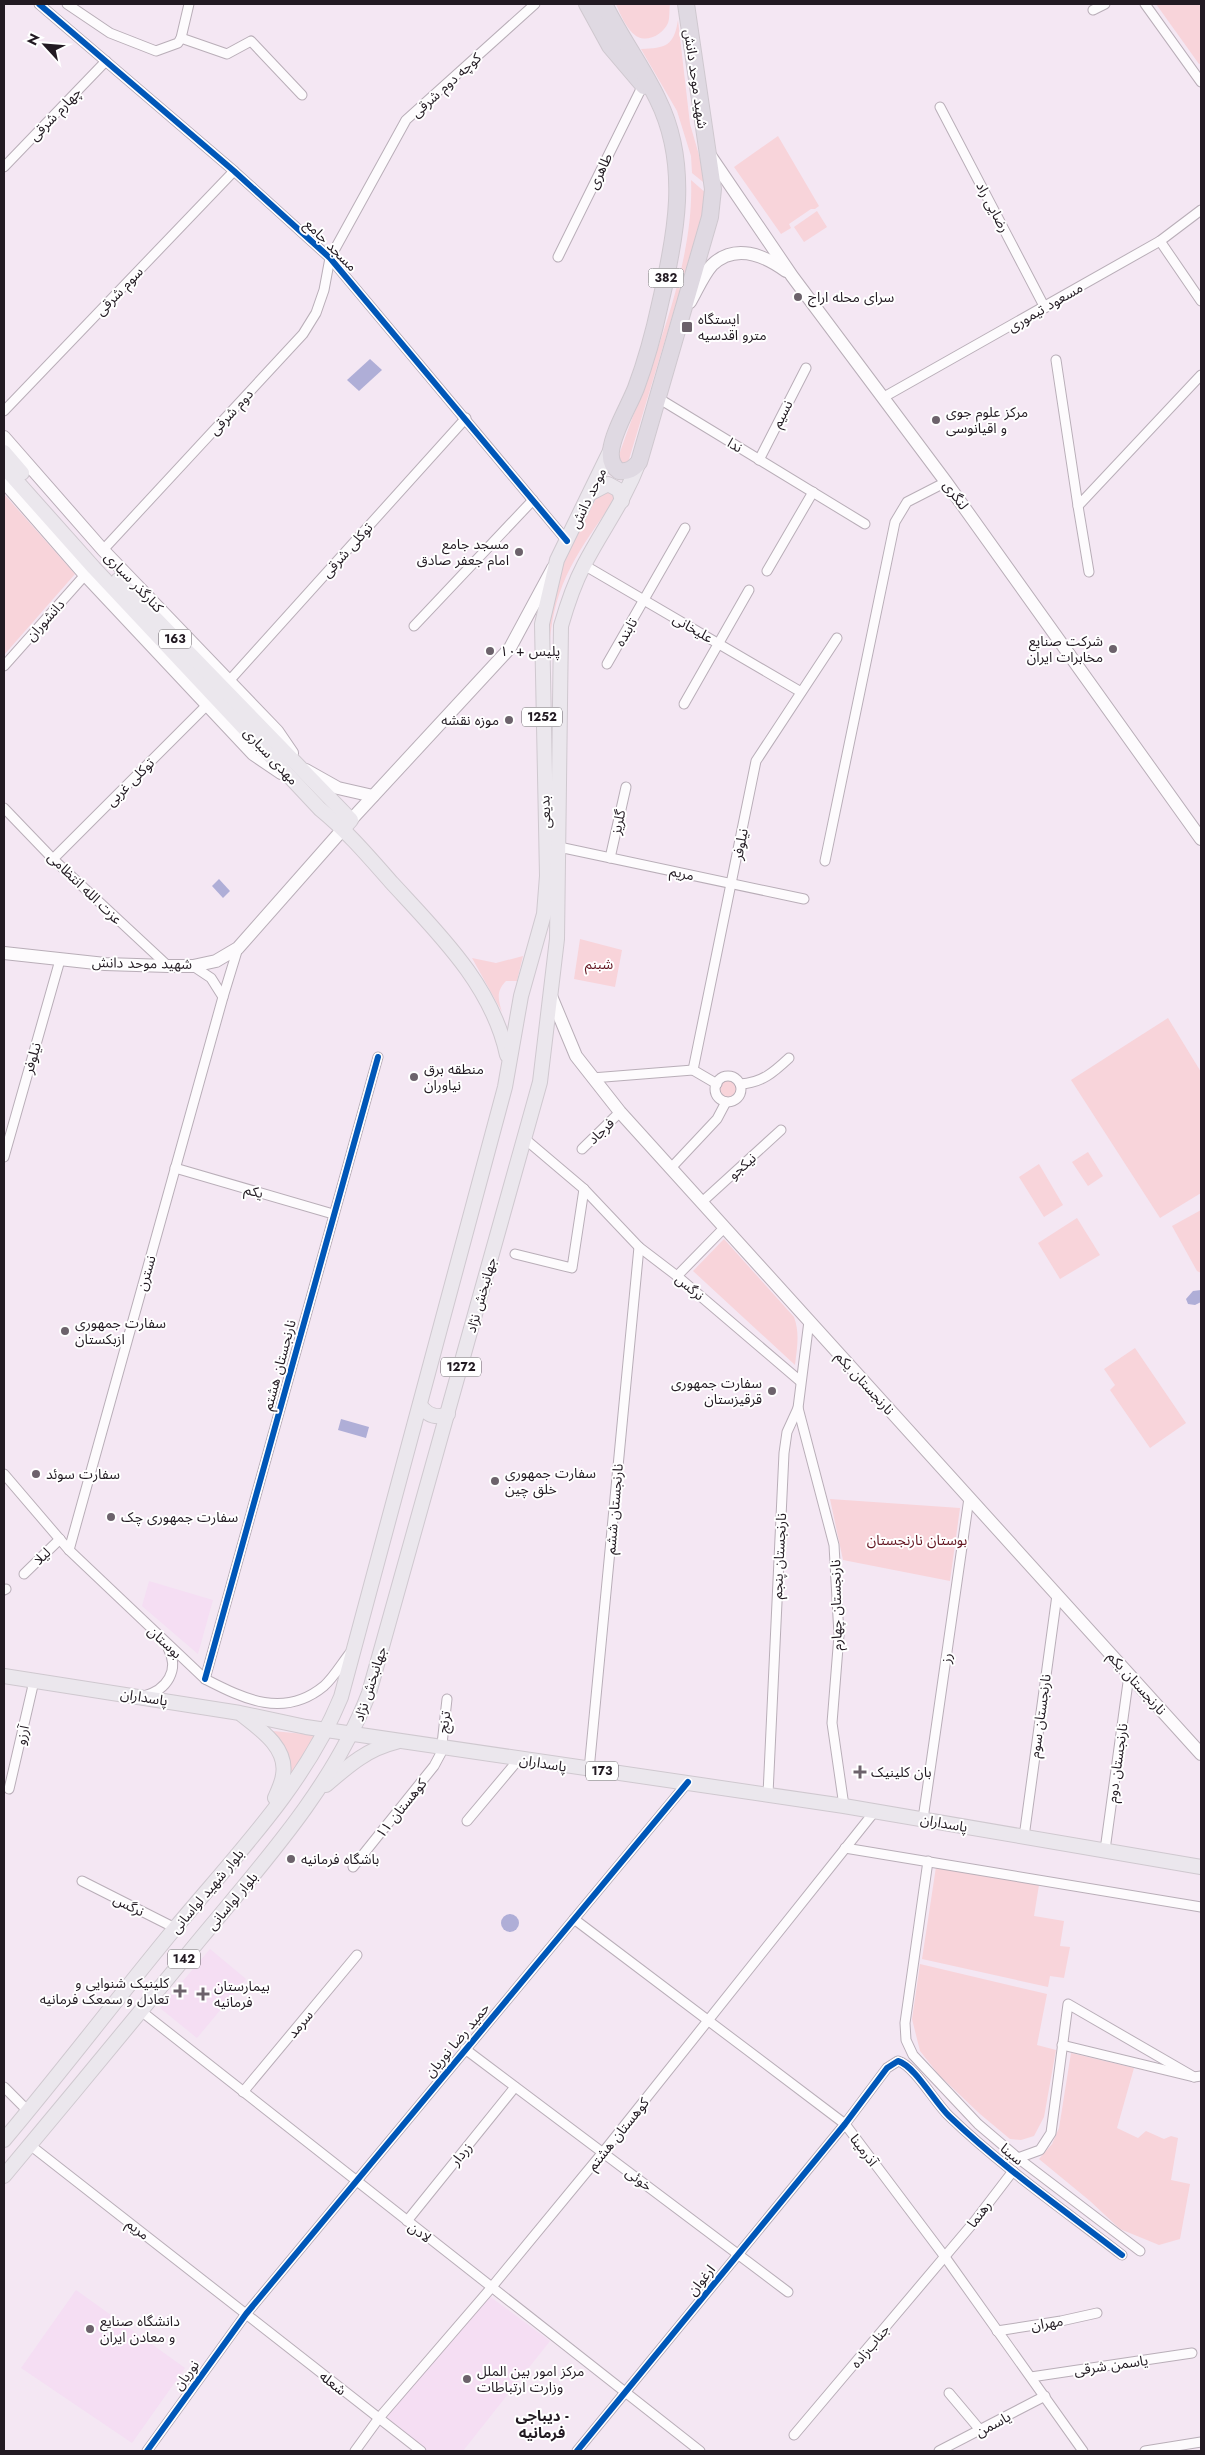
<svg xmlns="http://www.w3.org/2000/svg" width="1205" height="2455" font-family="Jost,'Noto Sans Arabic',sans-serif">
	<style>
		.built { fill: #f5def3 }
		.green { fill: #f8d4da }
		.water { fill: #afaed7 }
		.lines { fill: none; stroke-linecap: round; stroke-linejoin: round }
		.street-casing { stroke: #b9aeb8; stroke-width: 11 }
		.secondary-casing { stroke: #b9aeb8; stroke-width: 14 }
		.primary-casing { stroke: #cfc8cf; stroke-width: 16 }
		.highway-casing { stroke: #cfc8cf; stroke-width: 18 }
		.street { stroke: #fdfbfd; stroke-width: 9 }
		.secondary { stroke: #fdfbfd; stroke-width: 12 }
		.primary { stroke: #ebe7ed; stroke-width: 14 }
		.highway { stroke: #dfd9e2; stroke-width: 16 }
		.cycleway-casing { stroke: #fff; stroke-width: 9 }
		.cycleway { stroke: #0057b8; stroke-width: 6 }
		.poi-dot { fill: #6c626b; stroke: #fff; stroke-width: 2 }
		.labels { text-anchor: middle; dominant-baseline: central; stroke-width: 4; stroke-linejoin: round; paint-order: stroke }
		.shield { fill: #fff; stroke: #645f64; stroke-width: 1 }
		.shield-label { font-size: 12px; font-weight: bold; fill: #221a22 }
		.street-label { font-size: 14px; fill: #221a22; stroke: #fff }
		.poi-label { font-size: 14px; fill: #221a22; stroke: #fff; text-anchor: start }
		.park-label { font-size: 14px; fill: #631520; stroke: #fff }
		.neighbourhood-label { font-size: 15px; font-weight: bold; fill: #221a22; stroke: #fff }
	</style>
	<rect width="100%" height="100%" fill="#f4e7f3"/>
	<g class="built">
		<path d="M 149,1581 L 213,1600 L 198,1654 L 142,1606 Z"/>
		<path d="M 210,1949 L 246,1979 L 197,2038 L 160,2008 Z"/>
		<path d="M 76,2290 L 185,2368 L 132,2443 L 21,2368 Z"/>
		<path d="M 488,2295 L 550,2341 L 463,2451 L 426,2451 L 382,2418 Z"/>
	</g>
	<g class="green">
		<path d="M 616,4 L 670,4 C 669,10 670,18 668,23 C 663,34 649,42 638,37 C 628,32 620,14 616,4 Z"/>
		<path d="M 1156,4 L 1201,4 L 1201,63 L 1199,64 Z"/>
		<path d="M 678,20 L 690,124 L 708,186 L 692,173 L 691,156 L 677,111 L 641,49 C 666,48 674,46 678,20 Z"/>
		<path d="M 778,136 L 819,206 L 815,209 L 811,209 L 789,224 L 791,228 L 781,234 L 734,167 Z"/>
		<path d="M 691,180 L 707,194 L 707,201 L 627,466 L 617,461 C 646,376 695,270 691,180 Z"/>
		<path d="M 817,211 L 827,227 L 804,242 L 794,227 Z"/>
		<path d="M 604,489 L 614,494 L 615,499 C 577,553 551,586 549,656 L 543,646 L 557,574 L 599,493 Z"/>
		<path d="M 4,494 L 75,574 L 4,655 Z"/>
		<path d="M 580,939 L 622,950 L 615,987 L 574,979 Z"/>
		<path d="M 523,956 L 517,981 L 506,981 C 496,991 498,1000 502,1012 L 472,958 L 496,963 Z"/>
		<path d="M 1168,1018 L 1201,1072 L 1201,1193 L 1160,1218 L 1071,1080 Z"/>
		<circle cx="729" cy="1089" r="11"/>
		<path d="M 1088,1152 L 1103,1176 L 1088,1186 L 1072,1162 Z"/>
		<path d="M 1039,1164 L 1063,1205 L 1044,1217 L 1019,1177 Z"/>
		<path d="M 1201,1210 L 1201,1273 L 1197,1271 L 1172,1226 Z"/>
		<path d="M 1077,1218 L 1100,1255 L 1060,1279 L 1038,1243 Z"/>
		<path d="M 724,1239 L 794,1317 C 800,1333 797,1348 795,1365 L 693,1271 Z"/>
		<path d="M 1135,1348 L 1186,1423 L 1150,1448 L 1110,1390 L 1115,1385 L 1104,1369 Z"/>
		<path d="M 830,1499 L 960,1508 L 950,1581 L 843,1560 Z"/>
		<path d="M 273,1731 L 315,1735 L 284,1787 L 283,1745 Z"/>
		<path d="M 936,1867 L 1039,1885 L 1034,1916 L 1064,1921 L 1060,1946 L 1070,1947 L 1064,1978 L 1050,1976 L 1048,1987 L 922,1959 Z"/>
		<path d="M 920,1964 L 1047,1994 L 1037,2045 L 1056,2050 L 1044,2117 L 1034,2136 L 1021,2140 L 1010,2139 L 980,2114 L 939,2075 L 920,2051 L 912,2019 Z"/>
		<path d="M 1071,2053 L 1134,2068 L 1117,2128 L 1138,2138 L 1146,2131 L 1164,2139 L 1171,2136 L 1178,2138 L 1171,2180 L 1190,2184 L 1180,2239 L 1159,2245 L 1120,2229 L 1090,2201 L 1039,2159 L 1052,2144 L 1059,2128 Z"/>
	</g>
	<g class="water">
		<path d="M 370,359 L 382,370 L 359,391 L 347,380 Z"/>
		<path d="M 219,879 L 230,891 L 223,898 L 212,886 Z"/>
		<path d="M 1201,1290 L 1201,1302 L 1195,1305 L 1188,1304 L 1186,1299 L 1193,1291 Z"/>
		<path d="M 341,1419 L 369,1427 L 366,1438 L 338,1430 Z"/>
		<circle cx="510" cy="1923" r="9"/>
	</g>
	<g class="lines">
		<defs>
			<g id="street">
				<path d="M 39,4 L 234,171 L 330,258 L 567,541"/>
				<path d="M 67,4 L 110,33 L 156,51 L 178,43 L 181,38 L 189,4"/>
				<path d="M 1145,4 L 1201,82"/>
				<path d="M 1093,10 L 1105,4"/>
				<path d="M 181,38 L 227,54 L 251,41 L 302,95"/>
				<path d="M 940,107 L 1045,308"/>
				<path d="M 4,167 L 106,61"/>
				<path d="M 1160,241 L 1201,301"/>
				<path d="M 558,257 L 643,85"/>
				<path d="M 1056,360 L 1078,506 L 1201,375"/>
				<path d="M 884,397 L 1160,241 L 1201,210"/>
				<path d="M 658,398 L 865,524"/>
				<path d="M 4,411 L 234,171"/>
				<path d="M 759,460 L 806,368"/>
				<path d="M 1078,506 L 1089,572"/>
				<path d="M 103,550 L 303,334 L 316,313 L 324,290 L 330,258 L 406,120 L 535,4"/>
				<path d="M 584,565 L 801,692"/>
				<path d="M 767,571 L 813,492"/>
				<path d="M 414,626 L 533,500"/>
				<path d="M 607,664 L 685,528"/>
				<path d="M 4,666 L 85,575"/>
				<path d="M 229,681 L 466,418"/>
				<path d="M 684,704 L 749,590"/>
				<path d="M 4,808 L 53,859 L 168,966"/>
				<path d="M 559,847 L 804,899"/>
				<path d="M 610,858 L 626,787"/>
				<path d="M 53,859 L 207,705"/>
				<path d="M 825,861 L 895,522 L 907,502 L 946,482"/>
				<path d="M 193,966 L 211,978 L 223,997"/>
				<path d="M 693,1070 L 756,761 L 837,638"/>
				<circle cx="728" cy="1089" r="13"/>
				<path d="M 592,1078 L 693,1070 L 717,1084"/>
				<path d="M 740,1084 C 762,1083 774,1072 789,1058"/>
				<path d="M 525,1139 L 584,1189 L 639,1247 L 677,1276 L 800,1381"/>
				<path d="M 582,1149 L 620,1112"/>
				<path d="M 4,1157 L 60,960"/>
				<path d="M 175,1168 L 333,1214"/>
				<path d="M 671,1168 L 717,1119 L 726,1102"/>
				<path d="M 702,1202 L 781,1130"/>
				<path d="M 515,1254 L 572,1268 L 584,1189"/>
				<path d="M 677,1276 L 725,1227"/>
				<path d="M 798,1408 L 834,1545 L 839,1635 L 832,1723 L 844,1806"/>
				<path d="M 4,1474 L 69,1550 L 205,1679 C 244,1699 284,1719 324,1686 C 334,1677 342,1663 350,1653"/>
				<path d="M 69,1550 L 223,997 L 238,948"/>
				<path d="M 24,1574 L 60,1539"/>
				<path d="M 4,1590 L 6,1589"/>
				<path d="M 205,1679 L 378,1057"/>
				<path d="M 144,1696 C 167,1690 180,1670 168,1648"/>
				<path d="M 589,1770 L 639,1247"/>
				<path d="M 9,1789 L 34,1681"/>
				<path d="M 768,1794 L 784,1453 L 787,1432 L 798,1408 L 809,1321"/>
				<path d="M 923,1819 L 969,1498"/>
				<path d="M 467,1821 L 519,1759"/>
				<path d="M 1024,1837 L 1057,1595"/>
				<path d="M 845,1848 L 1201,1907"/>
				<path d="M 1105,1850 L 1129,1675"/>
				<path d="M 928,1861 L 905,2023 L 906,2040 L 913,2055 L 978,2124 L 1018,2158 L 1140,2251"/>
				<path d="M 353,1867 L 434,1766 L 441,1753 L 447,1699"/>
				<path d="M 82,1881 L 175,1928"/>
				<path d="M 574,1919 L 845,2124 L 945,2257 L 1083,2451"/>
				<path d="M 141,2011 L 700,2451"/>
				<path d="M 1062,2045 L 1194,2077 L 1201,2076"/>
				<path d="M 465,2049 L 788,2292"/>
				<path d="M 4,2087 L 28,2111"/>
				<path d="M 243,2092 L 357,1955"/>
				<path d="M 30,2145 L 421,2451"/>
				<path d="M 1018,2158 L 1040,2150 L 1051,2133 L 1068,2004 L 1194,2077"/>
				<path d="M 407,2221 L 515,2087"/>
				<path d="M 997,2331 L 1061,2321 L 1097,2313"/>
				<path d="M 1031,2377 L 1192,2353"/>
				<path d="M 949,2393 L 981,2431"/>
				<path d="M 794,2435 L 974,2222 L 1013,2171"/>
				<path d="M 147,2451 L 246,2314 L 688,1782"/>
				<path d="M 355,2451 L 379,2418 L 491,2288 L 608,2146 L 875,1811"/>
				<path d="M 577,2451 L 845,2124 L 887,2068 L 898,2061 C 915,2066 935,2103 949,2116 C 1002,2167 1064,2210 1122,2255"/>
				<path d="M 939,2451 L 1045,2396"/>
				<path d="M 1145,2451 L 1201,2442"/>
			</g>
			<g id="secondary">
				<path d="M 709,154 L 792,276 L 946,482 L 1201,839"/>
				<path d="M 690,302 C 697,290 703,275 712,265 C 735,243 764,255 786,271"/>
				<path d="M 4,437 L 103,550 L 277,731 L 292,753"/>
				<path d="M 4,482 L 85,575 L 253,754 L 281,773"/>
				<path d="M 306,770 L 338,788 L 373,796"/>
				<path d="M 351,820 L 510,648 L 553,568"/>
				<path d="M 4,953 L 105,964 L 168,966 L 193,966 L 216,961 L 238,948 L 343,829"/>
				<path d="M 551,996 L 576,1056 L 620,1112 L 1201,1754"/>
			</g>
			<g id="primary">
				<path d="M 4,452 L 22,473"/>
				<path d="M 4,467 L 94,568 L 320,809 C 347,831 369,857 392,883 C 438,933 492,985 507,1055"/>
				<path d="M 591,493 L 608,484 L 619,490 L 622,501"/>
				<path d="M 118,580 L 351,820 L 343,829"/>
				<path d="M 420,1405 C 427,1415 436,1419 448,1414"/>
				<path d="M 4,1676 L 240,1713 L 306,1727 L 844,1806 L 1201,1867"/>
				<path d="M 242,1715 C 260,1729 288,1748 283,1775 C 282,1783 278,1791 275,1798"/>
				<path d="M 326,1785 C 348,1766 367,1749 396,1742"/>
				<path d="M 4,2140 C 63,2070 118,1997 176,1927 C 236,1855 305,1785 341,1697 L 505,1087 L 521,996 L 544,914 L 547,876 L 542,624 L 557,560 L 611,449"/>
				<path d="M 4,2176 C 70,2097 136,2017 201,1938 C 264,1862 334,1785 369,1693 L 540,1082 L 557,939 L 561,626 C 567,605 574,584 584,565 C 603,528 624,502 639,462"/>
			</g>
			<g id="highway">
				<path d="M 587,4 L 610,46 L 644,86"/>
				<path d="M 604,4 C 620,37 642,66 658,100 C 690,165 676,236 660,304 C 654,332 646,361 636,388 C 629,406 613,432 611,451 C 610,459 612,466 619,471 C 628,472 633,469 639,462 L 710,217 L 713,189 L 686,4"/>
			</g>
		</defs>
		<use href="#street" class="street-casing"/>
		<use href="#secondary" class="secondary-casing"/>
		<use href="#primary" class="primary-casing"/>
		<use href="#highway" class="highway-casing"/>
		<use href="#street" class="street"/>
		<use href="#secondary" class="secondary"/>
		<use href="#primary" class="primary"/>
		<use href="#highway" class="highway"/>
		<defs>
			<g id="cycleway">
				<path d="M 39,4 L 234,171 L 330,258 L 567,541"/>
				<path d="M 205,1679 L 378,1057"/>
				<path d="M 147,2451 L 246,2314 L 688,1782"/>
				<path d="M 577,2451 L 845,2124 L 887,2068 L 898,2061 C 915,2066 935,2103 949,2116 C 1002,2167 1064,2210 1122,2255"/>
			</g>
		</defs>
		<use href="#cycleway" class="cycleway-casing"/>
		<use href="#cycleway" class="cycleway"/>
	</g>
	<g class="poi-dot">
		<circle cx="798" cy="297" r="5"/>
		<rect x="681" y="321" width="12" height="12" rx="2.5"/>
		<circle cx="936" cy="420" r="5"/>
		<circle cx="519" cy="552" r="5"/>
		<circle cx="1113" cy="649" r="5"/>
		<circle cx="490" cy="651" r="5"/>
		<circle cx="509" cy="720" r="5"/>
		<circle cx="414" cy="1077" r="5"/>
		<circle cx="65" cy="1331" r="5"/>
		<circle cx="772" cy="1391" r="5"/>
		<circle cx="36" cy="1474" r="5"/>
		<circle cx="495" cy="1481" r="5"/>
		<circle cx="111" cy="1517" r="5"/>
		<path d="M857.5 1764.5h5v5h5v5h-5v5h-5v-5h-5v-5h5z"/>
		<circle cx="291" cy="1859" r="5"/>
		<path d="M177.5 1983.5h5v5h5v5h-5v5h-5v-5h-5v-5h5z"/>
		<path d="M200.5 1986.5h5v5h5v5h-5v5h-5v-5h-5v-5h5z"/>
		<circle cx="90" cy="2329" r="5"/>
		<circle cx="467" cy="2379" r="5"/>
	</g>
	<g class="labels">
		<g class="shield">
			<rect x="648.5" y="268.5" width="35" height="19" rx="4"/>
			<rect x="159" y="629.5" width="32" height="19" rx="4"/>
			<rect x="522" y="707.5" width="40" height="19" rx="4"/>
			<rect x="441" y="1357.5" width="40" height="19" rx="4"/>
			<rect x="586" y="1761.5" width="32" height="19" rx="4"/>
			<rect x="168" y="1949.5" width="32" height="19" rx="4"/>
		</g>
		<g class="shield-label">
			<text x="666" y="278">382</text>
			<text x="175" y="639">163</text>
			<text x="542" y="717">1252</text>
			<text x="461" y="1367">1272</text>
			<text x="602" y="1771">173</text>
			<text x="184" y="1959">142</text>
		</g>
		<g class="street-label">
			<text transform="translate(696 79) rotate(82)">شهید موحد دانش</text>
			<text transform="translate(446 85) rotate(-42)">کوچه دوم شرقی</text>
			<text transform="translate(55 114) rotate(-46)">چهارم شرقی</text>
			<text transform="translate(600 171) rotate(-64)">طاهری</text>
			<text transform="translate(993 207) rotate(62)">رضایی راد</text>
			<text transform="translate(331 245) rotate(45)">مسجد جامع</text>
			<text transform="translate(119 291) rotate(-46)">سوم شرقی</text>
			<text transform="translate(1045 307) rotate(-30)">مسعود تیموری</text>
			<text transform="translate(231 412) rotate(-47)">دوم شرقی</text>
			<text transform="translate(782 414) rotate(-63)">نسیم</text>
			<text transform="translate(735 445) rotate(31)">ندا</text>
			<text transform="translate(956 495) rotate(54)">لنگری</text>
			<text transform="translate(588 498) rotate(-64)">موحد دانش</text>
			<text transform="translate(347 550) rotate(-48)">توکلی شرقی</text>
			<text transform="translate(134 582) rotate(46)">کنارگذر سباری</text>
			<text transform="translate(45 620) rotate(-48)">دانشوران</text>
			<text transform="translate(693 628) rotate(30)">علیخانی</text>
			<text transform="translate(626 632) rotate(-60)">تابنده</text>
			<text transform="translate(271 756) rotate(47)">مهدی سباری</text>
			<text transform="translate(130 782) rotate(-45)">توکلی غربی</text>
			<text transform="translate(545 812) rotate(-92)">بدیعی</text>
			<text transform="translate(618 822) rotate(-78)">گلریز</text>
			<text transform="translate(740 844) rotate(-79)">نیلوفر</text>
			<text transform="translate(682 873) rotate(12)">مریم</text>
			<text transform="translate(85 888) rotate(44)">عزت الله انتظامی</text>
			<text transform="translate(142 963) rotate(1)">شهید موحد دانش</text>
			<text transform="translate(32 1058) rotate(-74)">نیلوفر</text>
			<text transform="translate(601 1131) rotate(-44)">فرجاد</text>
			<text transform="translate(742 1166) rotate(-42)">نیکجو</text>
			<text transform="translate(254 1191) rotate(16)">یکم</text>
			<text transform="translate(146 1273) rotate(-74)">نسترن</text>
			<text transform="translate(690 1287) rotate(40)">نرگس</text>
			<text transform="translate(481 1295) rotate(-74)">جهانبخش نژاد</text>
			<text transform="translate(279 1365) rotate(-75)">نارنجستان هشتم</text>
			<text transform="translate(865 1383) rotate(48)">نارنجستان یکم</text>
			<text transform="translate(614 1509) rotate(-85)">نارنجستان ششم</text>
			<text transform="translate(42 1556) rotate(-44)">لیلا</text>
			<text transform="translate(779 1556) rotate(-87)">نارنجستان پنجم</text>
			<text transform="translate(836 1605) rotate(-91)">نارنجستان چهارم</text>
			<text transform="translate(165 1642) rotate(43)">بوستان</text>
			<text transform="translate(946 1658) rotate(-82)">رز</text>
			<text transform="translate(1137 1683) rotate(48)">نارنجستان یکم</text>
			<text transform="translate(370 1684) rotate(-72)">جهانبخش نژاد</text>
			<text transform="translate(144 1697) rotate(9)">پاسداران</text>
			<text transform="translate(1040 1716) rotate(-82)">نارنجستان سوم</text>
			<text transform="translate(444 1722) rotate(-83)">ترنج</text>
			<text transform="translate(22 1735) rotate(-77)">آرزو</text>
			<text transform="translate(543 1763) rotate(9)">پاسداران</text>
			<text transform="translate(1117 1763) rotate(-82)">نارنجستان دوم</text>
			<text transform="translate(401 1808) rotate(-51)">کوهستان ١١</text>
			<text transform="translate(944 1823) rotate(10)">پاسداران</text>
			<text transform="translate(207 1891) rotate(-50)">بلوار شهید لواسانی</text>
			<text transform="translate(232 1901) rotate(-50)">بلوار لواسانی</text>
			<text transform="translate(129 1905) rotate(27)">نرگس</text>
			<text transform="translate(300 2024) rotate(-50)">سرمد</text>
			<text transform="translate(457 2040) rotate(-50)">حمید رضا نوریان</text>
			<text transform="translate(618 2134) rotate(-51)">کوهستان هشتم</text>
			<text transform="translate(864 2150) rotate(53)">آذرمینا</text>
			<text transform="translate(461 2154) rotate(-51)">زردار</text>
			<text transform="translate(1012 2154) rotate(40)">سینا</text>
			<text transform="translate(639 2179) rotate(37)">خوئی</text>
			<text transform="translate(979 2214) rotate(-53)">رهنما</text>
			<text transform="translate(138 2229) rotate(38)">مریم</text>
			<text transform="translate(420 2232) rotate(38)">لادن</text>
			<text transform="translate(701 2280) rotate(-51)">ارغوان</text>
			<text transform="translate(1047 2323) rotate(-9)">مهران</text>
			<text transform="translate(870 2346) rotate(-50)">جناب‌زاده</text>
			<text transform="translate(1111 2365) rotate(-8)">یاسمن شرقى</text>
			<text transform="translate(186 2375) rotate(-54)">نوریان</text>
			<text transform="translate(333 2383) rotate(38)">شعله</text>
			<text transform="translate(993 2424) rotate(-28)">یاسمن</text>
		</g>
		<g class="poi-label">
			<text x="808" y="297">سرای محله اراج</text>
			<text x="698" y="319">ایستگاه<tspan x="698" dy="16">مترو اقدسیه</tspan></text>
			<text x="946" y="412">مرکز علوم جوی<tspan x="946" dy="16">و اقیانوسی</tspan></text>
			<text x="509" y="544" text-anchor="end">مسجد جامع<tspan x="509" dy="16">امام جعفر صادق</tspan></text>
			<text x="1103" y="641" text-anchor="end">شرکت صنایع<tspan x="1103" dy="16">مخابرات ایران</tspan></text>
			<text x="500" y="651">پلیس +۱۰</text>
			<text x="499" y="720" text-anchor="end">موزه نقشه</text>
			<text x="424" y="1069">منطقه برق<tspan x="424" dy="16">نیاوران</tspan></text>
			<text x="75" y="1323">سفارت جمهوری<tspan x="75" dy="16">ازبکستان</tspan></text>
			<text x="762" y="1383" text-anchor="end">سفارت جمهوری<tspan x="762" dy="16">قرقیزستان</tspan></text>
			<text x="505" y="1473">سفارت جمهوری<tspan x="505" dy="16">خلق چین</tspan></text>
			<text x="46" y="1474">سفارت سوئد</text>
			<text x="121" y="1517">سفارت جمهوری چک</text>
			<text x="871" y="1772">بان کلینیک</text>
			<text x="301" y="1859">باشگاه فرمانیه</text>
			<text x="169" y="1983" text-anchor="end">کلینیک شنوایی و<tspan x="169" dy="16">تعادل و سمعک فرمانیه</tspan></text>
			<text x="214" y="1986">بیمارستان<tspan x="214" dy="16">فرمانیه</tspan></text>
			<text x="100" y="2321">دانشگاه صنایع<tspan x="100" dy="16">و معادن ایران</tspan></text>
			<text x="477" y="2371">مرکز امور بین الملل<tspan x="477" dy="16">وزارت ارتباطات</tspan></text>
		</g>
		<g class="park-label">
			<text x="599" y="964">شبنم</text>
			<text x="917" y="1540">بوستان نارنجستان</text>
		</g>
		<g class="neighbourhood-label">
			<text x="542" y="2416">دیباجی -<tspan x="542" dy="17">فرمانیه</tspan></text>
		</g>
	</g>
	<rect width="1205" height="2455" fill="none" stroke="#221a22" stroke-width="10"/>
	<g transform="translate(45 45) rotate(296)" stroke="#ffffff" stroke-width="4" paint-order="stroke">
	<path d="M0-4L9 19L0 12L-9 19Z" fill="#221a22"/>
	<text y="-8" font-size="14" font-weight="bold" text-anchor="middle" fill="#221a22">N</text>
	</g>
</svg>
